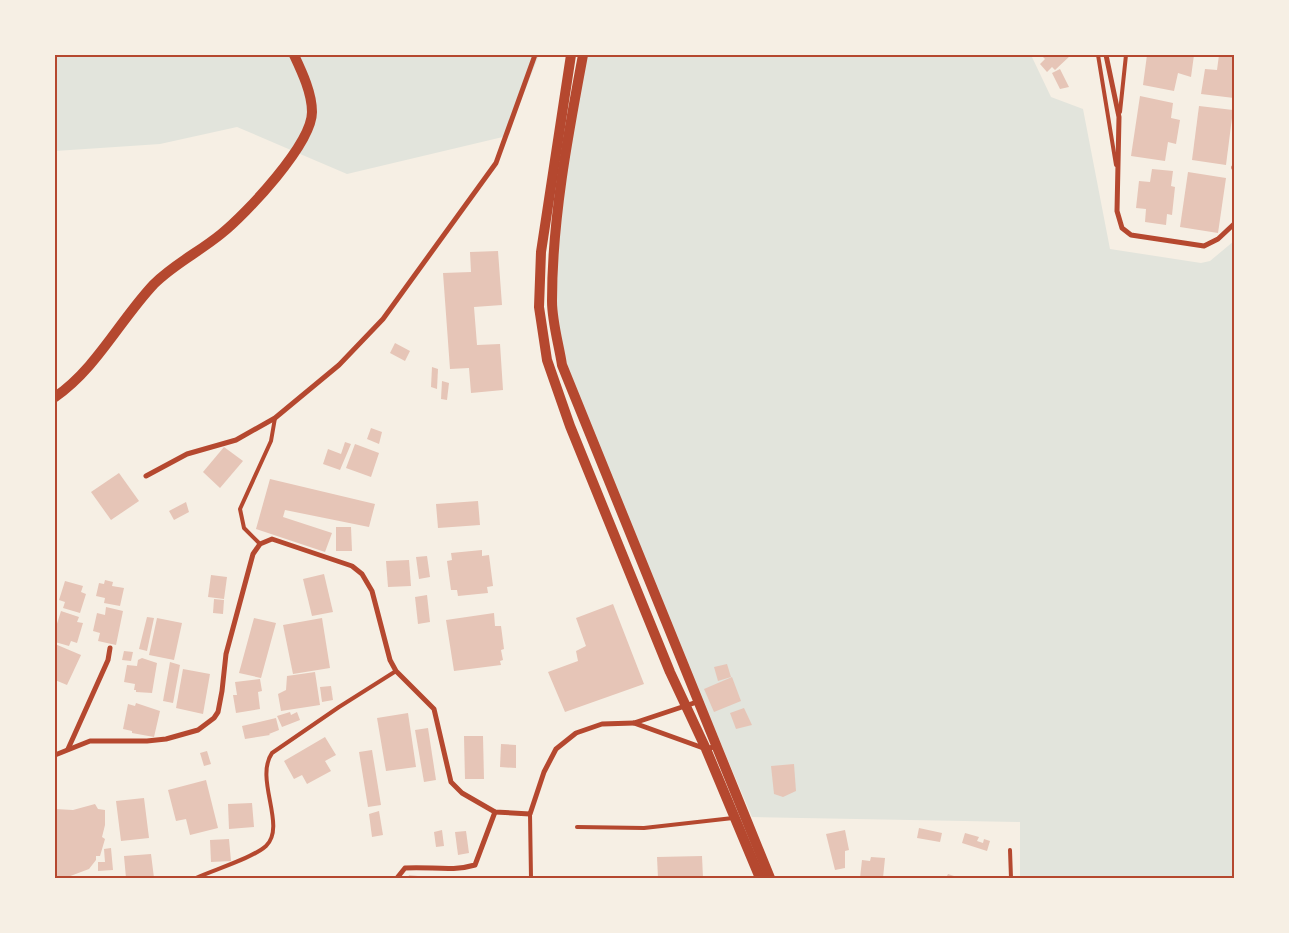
<svg xmlns="http://www.w3.org/2000/svg" width="1289" height="933" font-family="'PT Sans Narrow',sans-serif">
	<style>
		.green { fill: #e2e4dc }
		.building { fill: #e6c5b7 }
		.lines { fill: none; stroke-linecap: round; stroke-linejoin: round }
		.service { stroke: #b5482f; stroke-width: 4 }
		.minor { stroke: #b5482f; stroke-width: 5 }
		.secondary { stroke: #b5482f; stroke-width: 10 }
		.neatline { fill: none; stroke: #b5482f; stroke-width: 2 }
	</style>
	<rect width="100%" height="100%" fill="#f6efe4"/>
	<g class="green">
		<path d="M 55,55 L 539,55 L 507,136 L 347,174 L 237,127 L 160,144 L 55,151 Z"/>
		<path d="M 583,55 L 1031,55 L 1051,97 L 1083,109 L 1110,249 L 1201,263 L 1210,261 L 1234,241 L 1234,878 L 1020,878 L 1020,822 L 752,817 L 566,378 L 550,288 Z"/>
	</g>
	<g class="building">
		<path d="M 1041,55 L 1071,55 L 1055,70 L 1052,67 L 1047,72 L 1040,64 L 1045,59 Z"/>
		<path d="M 1147,55 L 1194,55 L 1191,77 L 1178,73 L 1174,91 L 1143,85 Z"/>
		<path d="M 1219,55 L 1234,55 L 1234,98 L 1201,94 L 1205,69 L 1217,70 Z"/>
		<path d="M 1060,69 L 1069,87 L 1060,89 L 1052,73 Z"/>
		<path d="M 1140,96 L 1173,103 L 1171,118 L 1180,120 L 1176,144 L 1168,142 L 1165,161 L 1131,156 Z"/>
		<path d="M 1199,106 L 1233,110 L 1226,165 L 1192,160 Z"/>
		<path d="M 1152,169 L 1173,171 L 1171,186 L 1175,187 L 1172,215 L 1167,214 L 1166,225 L 1145,222 L 1146,209 L 1136,208 L 1139,181 L 1150,182 Z"/>
		<path d="M 1188,172 L 1226,178 L 1218,233 L 1180,227 Z"/>
		<path d="M 498,251 L 502,305 L 474,307 L 477,345 L 500,344 L 503,390 L 471,393 L 469,368 L 450,369 L 443,273 L 471,272 L 470,252 Z"/>
		<path d="M 395,343 L 410,351 L 405,361 L 390,353 Z"/>
		<path d="M 432,367 L 438,369 L 437,389 L 431,387 Z"/>
		<path d="M 442,381 L 449,383 L 447,400 L 441,399 Z"/>
		<path d="M 371,428 L 382,432 L 379,444 L 367,439 Z"/>
		<path d="M 345,442 L 351,444 L 340,470 L 323,464 L 328,449 L 341,454 Z"/>
		<path d="M 355,444 L 379,453 L 371,477 L 346,468 Z"/>
		<path d="M 224,447 L 243,461 L 220,488 L 203,472 Z"/>
		<path d="M 119,473 L 139,501 L 111,520 L 91,492 Z"/>
		<path d="M 270,479 L 375,504 L 369,527 L 285,510 L 283,517 L 332,533 L 325,552 L 256,529 Z"/>
		<path d="M 478,501 L 480,525 L 438,528 L 436,504 Z"/>
		<path d="M 186,502 L 189,512 L 174,520 L 169,511 Z"/>
		<path d="M 336,527 L 351,527 L 352,551 L 336,551 Z"/>
		<path d="M 482,550 L 482,556 L 489,555 L 493,586 L 487,587 L 488,593 L 458,596 L 457,590 L 451,590 L 447,561 L 452,560 L 451,553 Z"/>
		<path d="M 427,556 L 430,577 L 419,579 L 416,557 Z"/>
		<path d="M 409,560 L 411,586 L 388,587 L 386,561 Z"/>
		<path d="M 324,574 L 333,612 L 312,616 L 303,579 Z"/>
		<path d="M 211,575 L 227,577 L 224,599 L 208,597 Z"/>
		<path d="M 105,580 L 113,582 L 112,586 L 124,588 L 120,606 L 104,603 L 105,598 L 96,596 L 99,583 L 104,584 Z"/>
		<path d="M 65,581 L 83,586 L 81,592 L 86,594 L 80,613 L 63,608 L 65,602 L 59,600 Z"/>
		<path d="M 427,595 L 430,622 L 418,624 L 415,597 Z"/>
		<path d="M 214,599 L 224,600 L 223,614 L 213,613 Z"/>
		<path d="M 613,604 L 644,684 L 565,712 L 548,672 L 578,661 L 576,651 L 586,646 L 576,618 Z"/>
		<path d="M 106,607 L 123,611 L 116,645 L 98,641 L 100,633 L 93,631 L 97,613 L 105,615 Z"/>
		<path d="M 61,611 L 79,617 L 77,622 L 83,623 L 77,643 L 71,641 L 69,646 L 55,642 L 55,630 Z"/>
		<path d="M 494,613 L 495,626 L 501,626 L 504,649 L 501,650 L 503,660 L 500,661 L 501,665 L 454,671 L 446,620 Z"/>
		<path d="M 147,617 L 154,618 L 147,651 L 139,649 Z"/>
		<path d="M 157,618 L 182,623 L 174,660 L 149,655 Z"/>
		<path d="M 254,618 L 276,623 L 261,678 L 239,673 Z"/>
		<path d="M 322,618 L 330,668 L 293,674 L 283,625 Z"/>
		<path d="M 55,644 L 81,655 L 67,685 L 55,680 Z"/>
		<path d="M 124,651 L 133,652 L 131,661 L 122,660 Z"/>
		<path d="M 142,658 L 157,663 L 152,693 L 136,692 L 136,690 L 134,690 L 135,684 L 124,682 L 127,665 L 137,666 L 138,660 Z"/>
		<path d="M 170,662 L 180,665 L 173,703 L 163,701 Z"/>
		<path d="M 727,664 L 731,677 L 718,681 L 714,667 Z"/>
		<path d="M 183,669 L 210,674 L 203,714 L 176,708 Z"/>
		<path d="M 315,672 L 320,705 L 281,711 L 278,694 L 286,690 L 287,676 Z"/>
		<path d="M 732,677 L 741,701 L 714,712 L 704,689 Z"/>
		<path d="M 260,679 L 262,691 L 258,692 L 260,709 L 236,713 L 233,695 L 237,695 L 235,682 Z"/>
		<path d="M 331,686 L 333,700 L 322,702 L 320,687 Z"/>
		<path d="M 136,703 L 160,711 L 154,737 L 132,733 L 132,731 L 123,729 L 128,704 L 135,706 Z"/>
		<path d="M 744,708 L 752,725 L 736,729 L 730,713 Z"/>
		<path d="M 290,712 L 291,715 L 297,712 L 300,720 L 282,727 L 277,716 Z"/>
		<path d="M 408,713 L 416,767 L 386,771 L 377,718 Z"/>
		<path d="M 276,718 L 279,730 L 269,734 L 270,735 L 245,739 L 242,726 Z"/>
		<path d="M 428,728 L 436,780 L 424,782 L 415,730 Z"/>
		<path d="M 464,736 L 483,736 L 484,779 L 465,779 Z"/>
		<path d="M 325,737 L 336,755 L 325,761 L 331,771 L 307,784 L 302,775 L 294,779 L 284,761 Z"/>
		<path d="M 501,744 L 516,745 L 516,768 L 500,767 Z"/>
		<path d="M 372,750 L 381,805 L 368,807 L 359,752 Z"/>
		<path d="M 207,751 L 211,764 L 204,766 L 200,753 Z"/>
		<path d="M 794,764 L 796,791 L 783,797 L 774,794 L 771,766 Z"/>
		<path d="M 206,780 L 218,828 L 190,835 L 186,819 L 176,821 L 168,790 Z"/>
		<path d="M 144,798 L 149,838 L 121,841 L 116,801 Z"/>
		<path d="M 252,803 L 254,827 L 229,829 L 228,804 Z"/>
		<path d="M 95,804 L 98,809 L 105,810 L 105,825 L 102,837 L 105,839 L 100,856 L 96,856 L 96,860 L 89,869 L 65,878 L 57,876 L 55,872 L 55,809 L 73,810 Z"/>
		<path d="M 379,811 L 383,835 L 372,837 L 369,814 Z"/>
		<path d="M 919,828 L 942,833 L 940,842 L 917,838 Z"/>
		<path d="M 442,830 L 444,846 L 436,847 L 434,832 Z"/>
		<path d="M 845,830 L 849,850 L 845,851 L 845,868 L 835,870 L 826,834 Z"/>
		<path d="M 466,831 L 469,853 L 458,855 L 455,832 Z"/>
		<path d="M 965,833 L 979,837 L 977,841 L 983,843 L 984,839 L 990,841 L 987,851 L 962,843 Z"/>
		<path d="M 229,839 L 231,861 L 211,862 L 210,840 Z"/>
		<path d="M 111,848 L 113,870 L 98,871 L 98,862 L 105,862 L 104,849 Z"/>
		<path d="M 151,854 L 154,878 L 126,878 L 124,856 Z"/>
		<path d="M 702,856 L 703,878 L 658,878 L 657,857 Z"/>
		<path d="M 871,857 L 885,858 L 883,878 L 860,878 L 862,860 L 870,861 Z"/>
		<path d="M 948,874 L 960,878 L 946,878 Z"/>
		<path d="M 409,875 L 427,877 L 427,878 L 408,878 Z"/>
	</g>
	<g class="lines">
		<g class="service">
			<path d="M 1098,55 L 1116,165"/>
			<path d="M 1120,112 L 1126,55"/>
			<path d="M 260,544 L 244,528 L 240,509 L 271,441 L 275,418"/>
			<path d="M 530,814 L 531,878"/>
			<path d="M 577,827 L 644,828 L 733,818"/>
			<path d="M 1010,850 L 1011,878"/>
			<path d="M 196,878 C 213,870 253,858 266,846 C 287,826 254,779 272,753 L 339,707 L 396,671"/>
		</g>
		<g class="minor">
			<path d="M 1106,55 L 1119,117 L 1117,211 L 1122,228 L 1131,235 L 1204,246 L 1218,239 L 1234,224"/>
			<path d="M 1234,167 L 1234,168"/>
			<path d="M 146,476 L 187,454 L 236,440 L 275,418 L 339,365 L 383,319 L 496,163 L 535,55"/>
			<path d="M 634,723 L 706,749 L 717,746"/>
			<path d="M 68,749 L 108,660 L 110,648"/>
			<path d="M 55,755 L 90,741 L 147,741 L 166,739 L 198,730 L 214,718 L 218,712 L 222,691 L 226,654 L 253,554 L 260,544 L 272,539 L 352,566 L 362,574 L 372,591 L 390,660 L 396,671 L 434,709 L 451,782 L 462,793 L 495,812 L 530,814 L 544,772 L 556,749 L 576,733 L 602,724 L 634,723 L 697,702"/>
			<path d="M 397,878 L 405,868 C 429,866 452,872 475,865 L 495,812"/>
		</g>
		<g class="secondary">
			<path d="M 571,55 L 541,252 L 539,307 L 547,360 L 570,426 L 670,672 L 706,749 L 760,878"/>
			<path d="M 583,55 C 568,135 552,219 552,301 C 552,322 559,345 562,365 L 770,878"/>
			<path d="M 55,397 C 96,369 120,320 154,284 C 174,264 199,252 221,234 C 246,214 312,144 312,112 C 312,93 302,72 294,55"/>
		</g>
	</g>
	<rect width="1289" height="933" fill="none" stroke="#f6efe4" stroke-width="112"/>
	<rect x="56" y="56" width="1177" height="821" class="neatline"/>
</svg>
